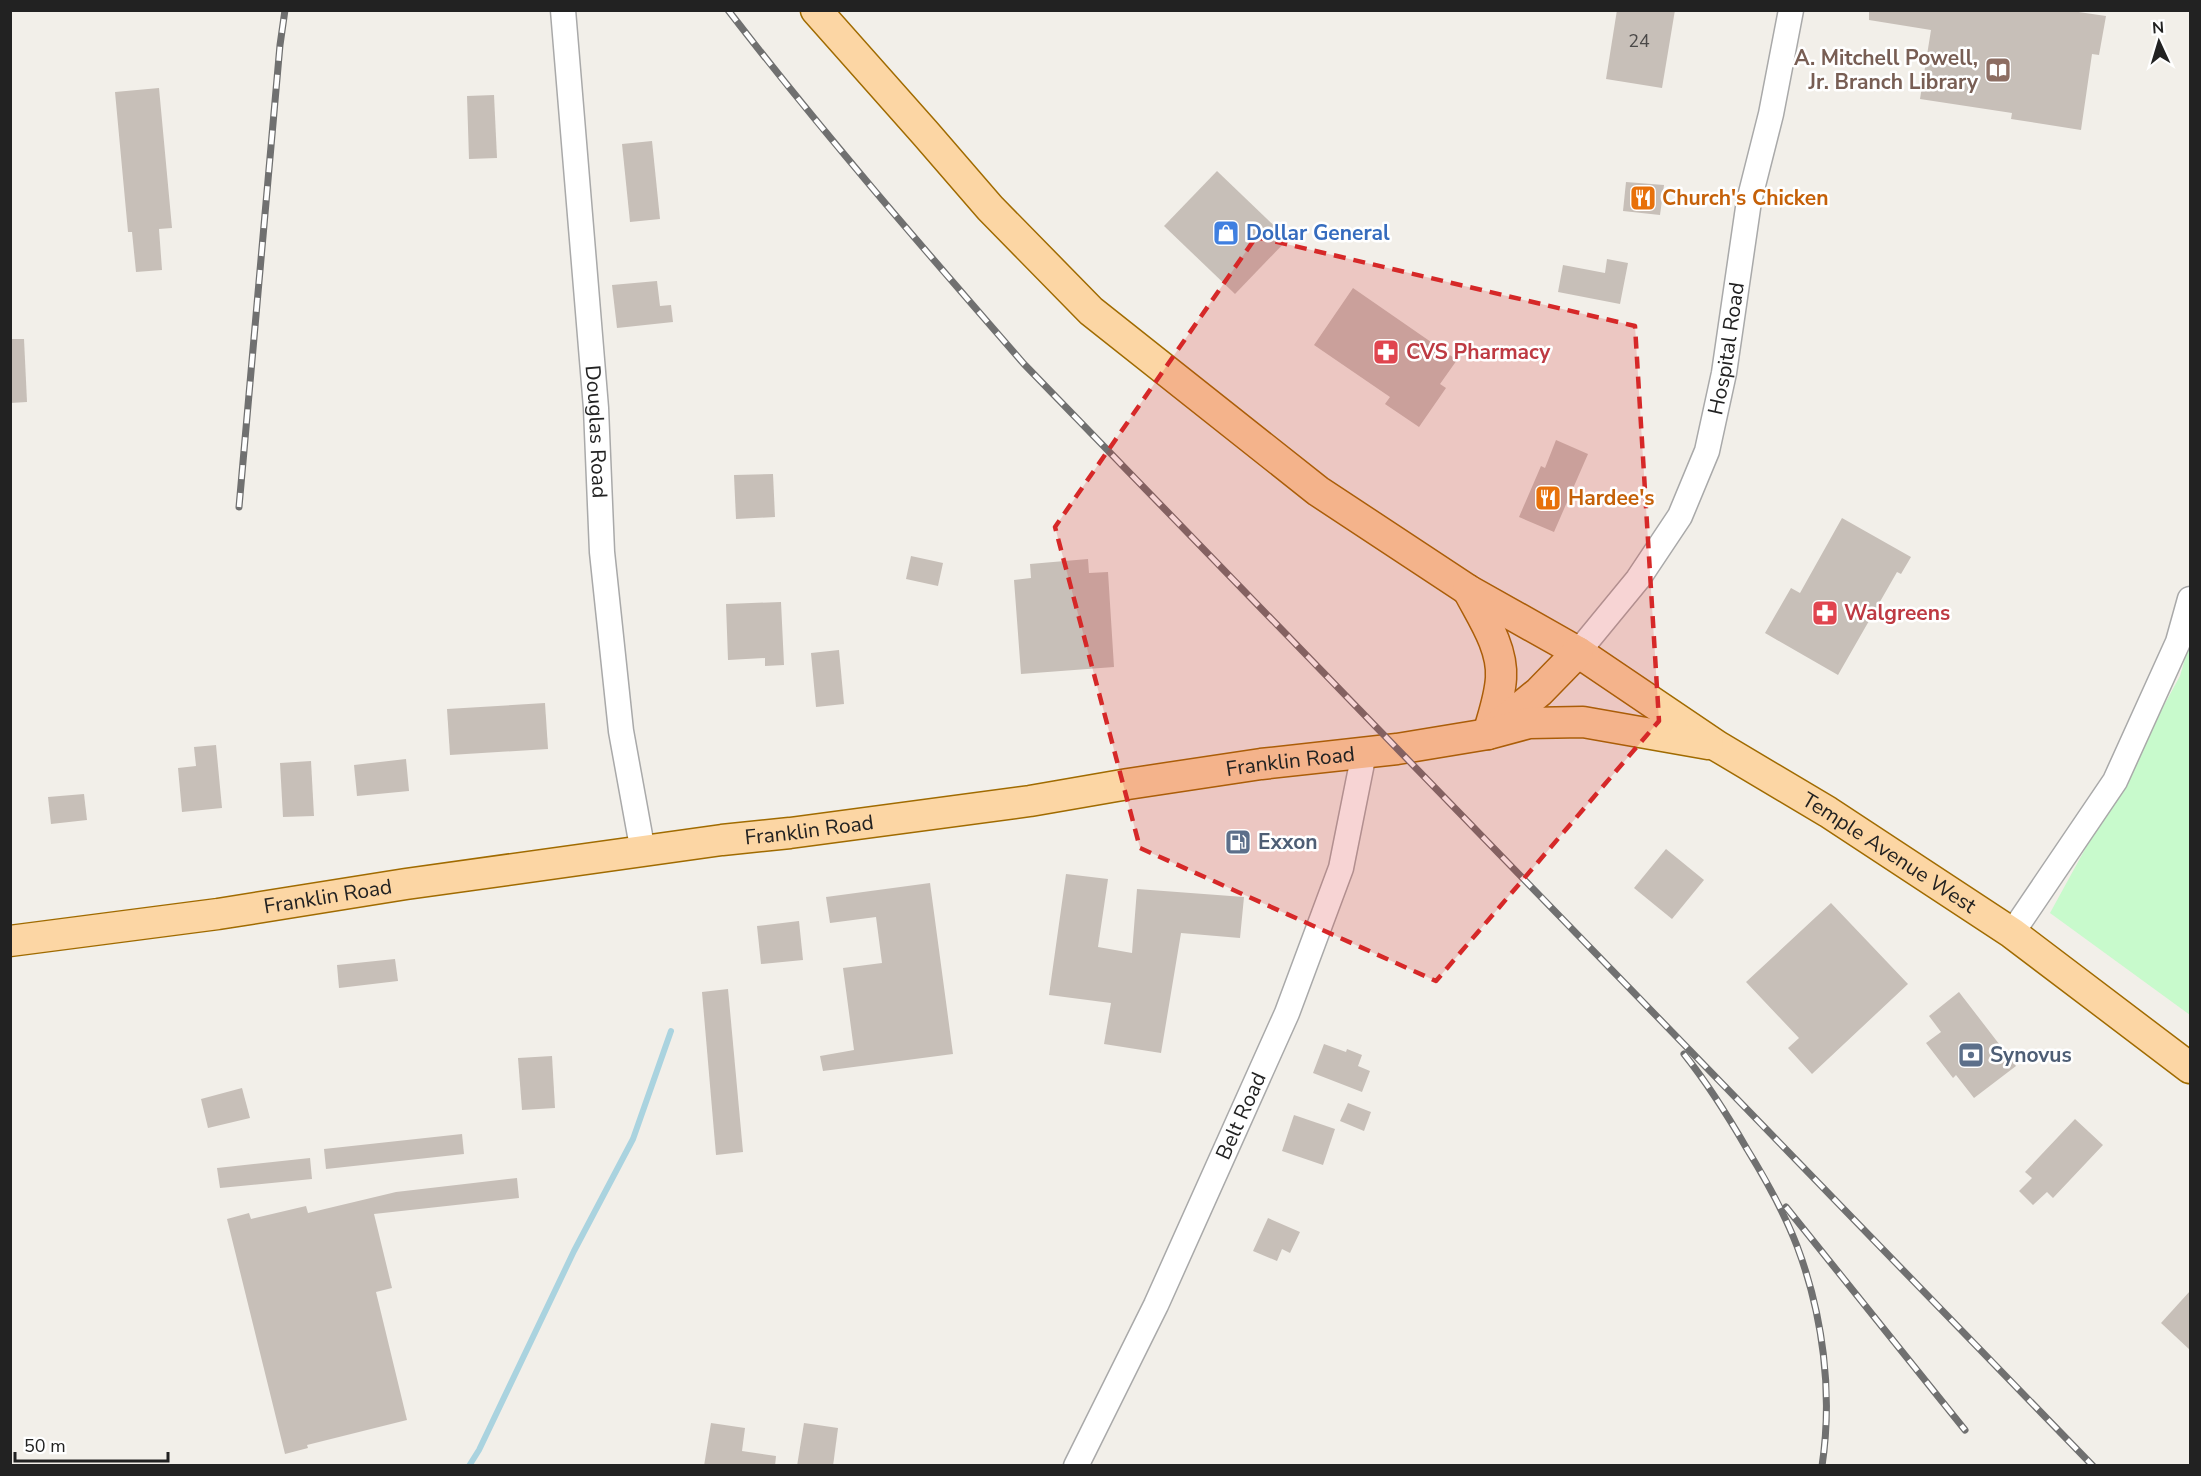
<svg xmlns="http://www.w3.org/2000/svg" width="2201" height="1476" font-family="'Nunito Sans',sans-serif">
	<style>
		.park { fill: #c8facc }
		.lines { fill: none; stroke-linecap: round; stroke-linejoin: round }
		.stream { stroke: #aad3df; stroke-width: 6 }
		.building { fill: #c7bfb8 }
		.minor-casing { stroke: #a9a9a9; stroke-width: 27 }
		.major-casing { stroke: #a06b00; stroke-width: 33 }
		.minor { stroke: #fff; stroke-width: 24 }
		.major { stroke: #fcd6a4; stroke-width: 30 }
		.rail-casing { stroke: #707070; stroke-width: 7 }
		.rail { stroke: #fff; stroke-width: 4.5; stroke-dasharray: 14; stroke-linecap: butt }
		.marked { fill: #d62828; fill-opacity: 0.2; stroke: #d62828; stroke-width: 4.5; stroke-dasharray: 12 8; stroke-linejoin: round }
		.labels { text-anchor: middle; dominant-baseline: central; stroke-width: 5; stroke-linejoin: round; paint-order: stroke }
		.number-label { font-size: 18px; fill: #4b4948 }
		.education-label { font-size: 21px; font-weight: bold; fill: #785e54; stroke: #fff; text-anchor: end }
		.food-label { font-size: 21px; font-weight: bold; fill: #c56008; stroke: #fff; text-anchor: start }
		.shop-label { font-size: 21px; font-weight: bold; fill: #366cbe; stroke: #fff; text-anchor: start }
		.street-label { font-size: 21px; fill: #222; stroke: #fff }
		.health-label { font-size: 21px; font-weight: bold; fill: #be3a42; stroke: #fff; text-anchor: start }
		.service-label { font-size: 21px; font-weight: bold; fill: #4e5e75; stroke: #fff; text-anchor: start }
	</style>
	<rect width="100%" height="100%" fill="#f2efe9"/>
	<path class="park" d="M 2190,641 L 2190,1015 L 2050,913 L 2180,676 Z"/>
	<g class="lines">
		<path class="stream" d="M 469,1466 L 479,1450 L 574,1251 L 633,1139 L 671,1031"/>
	</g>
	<g class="building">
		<path d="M 1617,10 L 1675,10 L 1662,88 L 1606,79 Z"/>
		<path d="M 1869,10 L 2065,10 L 2106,16 L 2099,55 L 2092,54 L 2081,130 L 2011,119 L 2012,113 L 1920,99 L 1931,30 L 1869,20 Z"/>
		<path d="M 159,88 L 172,228 L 159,229 L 162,270 L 136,272 L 132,232 L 128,232 L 115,92 Z"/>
		<path d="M 494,95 L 497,158 L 469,159 L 467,96 Z"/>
		<path d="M 652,141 L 660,219 L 630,222 L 622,144 Z"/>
		<path d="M 1217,171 L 1288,239 L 1235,294 L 1164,226 Z"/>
		<path d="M 1626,182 L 1664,185 L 1660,215 L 1623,211 Z"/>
		<path d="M 1607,259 L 1628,263 L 1620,304 L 1558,292 L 1563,265 L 1605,273 Z"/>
		<path d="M 657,281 L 660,306 L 671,305 L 673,322 L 617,328 L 612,285 Z"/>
		<path d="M 1353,288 L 1457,360 L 1440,384 L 1446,388 L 1419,427 L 1385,404 L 1390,397 L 1314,345 Z"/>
		<path d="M 10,339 L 24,339 L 27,402 L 10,403 Z"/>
		<path d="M 1556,440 L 1588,454 L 1554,532 L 1519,517 L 1541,466 L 1545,468 Z"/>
		<path d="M 773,474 L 775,517 L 736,519 L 734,475 Z"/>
		<path d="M 1842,518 L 1911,557 L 1901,574 L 1897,572 L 1838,675 L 1765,633 L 1791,588 L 1800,593 Z"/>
		<path d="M 911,556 L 943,563 L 938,586 L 906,579 Z"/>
		<path d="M 1088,559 L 1089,573 L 1108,572 L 1114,667 L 1021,674 L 1014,580 L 1031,578 L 1030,564 Z"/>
		<path d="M 781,602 L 784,665 L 765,666 L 765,658 L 728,660 L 726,604 Z"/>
		<path d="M 839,650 L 844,704 L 816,707 L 811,653 Z"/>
		<path d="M 545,703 L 548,749 L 450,755 L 447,709 Z"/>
		<path d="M 216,745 L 222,808 L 182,812 L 178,768 L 196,766 L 194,747 Z"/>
		<path d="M 406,759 L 409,791 L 357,796 L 354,765 Z"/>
		<path d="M 311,761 L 314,816 L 283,817 L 280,763 Z"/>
		<path d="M 84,794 L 87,820 L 51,824 L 48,797 Z"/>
		<path d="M 1666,849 L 1704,880 L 1672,919 L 1634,888 Z"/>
		<path d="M 1066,874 L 1108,879 L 1098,947 L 1132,953 L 1137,889 L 1244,897 L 1240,938 L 1181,933 L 1161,1053 L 1104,1044 L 1111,1003 L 1049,995 Z"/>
		<path d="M 930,883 L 953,1054 L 823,1071 L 820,1056 L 854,1050 L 843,968 L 882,963 L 876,917 L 830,923 L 826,897 Z"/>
		<path d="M 1831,903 L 1908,984 L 1812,1074 L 1788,1048 L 1799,1038 L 1746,982 Z"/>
		<path d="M 799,921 L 803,960 L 761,964 L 757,926 Z"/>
		<path d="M 395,959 L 398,981 L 339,988 L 337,965 Z"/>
		<path d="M 728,989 L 743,1152 L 716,1155 L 702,992 Z"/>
		<path d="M 1959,992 L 2016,1066 L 1974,1098 L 1956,1075 L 1953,1078 L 1926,1043 L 1941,1032 L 1929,1016 Z"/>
		<path d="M 1324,1044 L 1346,1052 L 1347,1049 L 1362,1055 L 1358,1066 L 1370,1071 L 1362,1092 L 1313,1073 Z"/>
		<path d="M 552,1056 L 555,1108 L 522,1110 L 518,1058 Z"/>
		<path d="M 242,1088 L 250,1118 L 208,1128 L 201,1099 Z"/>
		<path d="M 1348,1103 L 1371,1112 L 1364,1131 L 1340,1121 Z"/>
		<path d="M 1294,1115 L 1335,1129 L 1323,1165 L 1282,1151 Z"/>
		<path d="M 2075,1119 L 2103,1145 L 2053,1198 L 2047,1192 L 2033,1205 L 2019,1191 L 2032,1178 L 2025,1172 Z"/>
		<path d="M 462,1134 L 464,1154 L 326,1169 L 324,1149 Z"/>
		<path d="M 310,1158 L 312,1179 L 220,1188 L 217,1168 Z"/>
		<path d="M 517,1178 L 519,1198 L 374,1214 L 392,1288 L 376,1292 L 407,1420 L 307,1445 L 308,1448 L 285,1454 L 227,1219 L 249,1213 L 251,1219 L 306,1206 L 308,1213 L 396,1192 Z"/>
		<path d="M 1268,1218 L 1300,1232 L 1290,1253 L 1282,1249 L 1277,1261 L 1253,1251 Z"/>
		<path d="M 2190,1291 L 2190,1350 L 2161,1323 Z"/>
		<path d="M 711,1423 L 745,1428 L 742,1451 L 776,1456 L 775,1466 L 704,1466 Z"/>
		<path d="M 804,1423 L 838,1428 L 833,1466 L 797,1466 Z"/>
	</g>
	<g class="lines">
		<defs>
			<g id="minor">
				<path id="s1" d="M 563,10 L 596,408 L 602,552 L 621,731 L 643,852"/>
				<path id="s2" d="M 1578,652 L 1638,579 L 1680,516 L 1707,451 L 1724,373 L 1749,201 L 1771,114 L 1791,10"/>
				<path d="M 2012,933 L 2115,781 L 2178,642 L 2190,599"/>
				<path id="s3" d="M 1076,1466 L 1156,1305 L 1287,1013 L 1341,868 L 1364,753"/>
			</g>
			<g id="major">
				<path id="s4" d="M 816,10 L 926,134 L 990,208 L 1091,311 L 1318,491 L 1468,590 L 1578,652 L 1717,746 L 1828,812 L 2012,933 L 2190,1068"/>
				<path d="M 1468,590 C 1482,617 1503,647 1501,678 C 1500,697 1493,716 1488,734"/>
				<path d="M 1495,728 L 1539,692 L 1578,652"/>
				<path id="s5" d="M 10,941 L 218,914 L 406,884 L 722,840 L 790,833 L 1030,801 L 1128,784 L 1261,764 L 1397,749 L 1488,734 L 1529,723 L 1583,722 L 1708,744"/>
			</g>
		</defs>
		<use href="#minor" class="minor-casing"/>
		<use href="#major" class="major-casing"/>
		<use href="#minor" class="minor"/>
		<use href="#major" class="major"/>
		<defs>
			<g id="rail">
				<path d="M 728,10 C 822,132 923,248 1024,364 L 2093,1466"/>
				<path d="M 239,507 L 280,45 L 285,10"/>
				<path d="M 1684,1054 C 1708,1084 1728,1116 1747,1149 C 1766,1180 1784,1212 1797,1246 C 1823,1315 1833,1393 1822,1466"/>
				<path d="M 1786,1207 L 1965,1430"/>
			</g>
		</defs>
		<use href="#rail" class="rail-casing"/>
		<use href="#rail" class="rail"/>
	</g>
	<path class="marked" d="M 1256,237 L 1635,326 L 1659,721 L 1436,981 L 1140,848 L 1055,527 Z"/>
	<defs>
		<symbol id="library-square" viewBox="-11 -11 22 22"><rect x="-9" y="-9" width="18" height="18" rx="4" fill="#8d6e63" stroke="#fff"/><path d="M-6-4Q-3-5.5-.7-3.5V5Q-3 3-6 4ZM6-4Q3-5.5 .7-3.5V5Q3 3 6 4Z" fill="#fff"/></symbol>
		<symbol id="restaurant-square" viewBox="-11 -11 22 22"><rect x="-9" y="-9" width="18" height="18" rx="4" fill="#e8710a" stroke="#fff"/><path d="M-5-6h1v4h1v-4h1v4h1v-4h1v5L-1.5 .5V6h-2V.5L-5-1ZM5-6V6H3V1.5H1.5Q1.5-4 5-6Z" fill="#fff"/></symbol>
		<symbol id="shop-square" viewBox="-11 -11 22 22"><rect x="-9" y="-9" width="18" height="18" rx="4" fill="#3f7fe0" stroke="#fff"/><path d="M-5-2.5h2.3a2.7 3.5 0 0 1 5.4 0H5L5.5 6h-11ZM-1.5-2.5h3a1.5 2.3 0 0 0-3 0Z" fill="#fff"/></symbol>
		<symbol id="pharmacy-square" viewBox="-11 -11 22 22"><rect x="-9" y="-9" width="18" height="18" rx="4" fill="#e0444e" stroke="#fff"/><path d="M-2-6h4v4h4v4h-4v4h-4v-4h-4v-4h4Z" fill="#fff"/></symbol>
		<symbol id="fuel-square" viewBox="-11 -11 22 22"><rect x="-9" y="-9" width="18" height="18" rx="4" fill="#5c6f8a" stroke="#fff"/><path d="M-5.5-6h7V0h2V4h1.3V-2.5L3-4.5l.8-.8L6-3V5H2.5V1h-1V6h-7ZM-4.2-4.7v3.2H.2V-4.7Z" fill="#fff"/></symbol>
		<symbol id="bank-square" viewBox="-11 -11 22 22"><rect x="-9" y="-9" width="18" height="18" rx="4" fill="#5c6f8a" stroke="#fff"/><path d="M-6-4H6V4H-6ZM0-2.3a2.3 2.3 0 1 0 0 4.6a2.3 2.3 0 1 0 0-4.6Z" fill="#fff"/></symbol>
	</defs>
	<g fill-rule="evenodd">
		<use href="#library-square" x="1983" y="55" width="30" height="30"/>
		<use href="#restaurant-square" x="1628" y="183" width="30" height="30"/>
		<use href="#shop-square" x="1211" y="218" width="30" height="30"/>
		<use href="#pharmacy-square" x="1371" y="337" width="30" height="30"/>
		<use href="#restaurant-square" x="1533" y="483" width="30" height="30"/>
		<use href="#pharmacy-square" x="1810" y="598" width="30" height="30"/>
		<use href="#fuel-square" x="1223" y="827" width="30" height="30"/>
		<use href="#bank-square" x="1956" y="1040" width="30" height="30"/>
	</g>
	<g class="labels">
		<g class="number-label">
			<text x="1639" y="41">24</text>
		</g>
		<g class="education-label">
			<text x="1978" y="58">A. Mitchell Powell,<tspan x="1978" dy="24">Jr. Branch Library</tspan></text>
		</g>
		<g class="food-label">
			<text x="1662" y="198">Church's Chicken</text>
			<text x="1568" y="498">Hardee's</text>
		</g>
		<g class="shop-label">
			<text x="1246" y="233">Dollar General</text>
		</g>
		<g class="street-label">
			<text stroke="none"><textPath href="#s2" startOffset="345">Hospital Road</textPath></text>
			<text stroke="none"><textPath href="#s1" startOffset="423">Douglas Road</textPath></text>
			<text stroke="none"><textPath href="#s5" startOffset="1293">Franklin Road</textPath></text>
			<text stroke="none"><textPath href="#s5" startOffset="807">Franklin Road</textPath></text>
			<text stroke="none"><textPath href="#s4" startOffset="1374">Temple Avenue West</textPath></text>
			<text stroke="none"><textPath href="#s5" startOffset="321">Franklin Road</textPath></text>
			<text stroke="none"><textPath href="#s3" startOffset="387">Belt Road</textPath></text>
		</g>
		<g class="health-label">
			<text x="1406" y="352">CVS Pharmacy</text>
			<text x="1844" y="613">Walgreens</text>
		</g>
		<g class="service-label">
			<text x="1258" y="842">Exxon</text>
			<text x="1990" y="1055">Synovus</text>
		</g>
	</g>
	<rect width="2201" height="1476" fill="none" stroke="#222222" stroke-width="24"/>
	<g transform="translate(2159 42) rotate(356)" stroke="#ffffff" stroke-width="4.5" paint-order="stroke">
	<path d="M0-4.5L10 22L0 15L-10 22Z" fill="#222222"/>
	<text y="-9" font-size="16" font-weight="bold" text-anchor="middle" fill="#222222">N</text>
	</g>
	<path d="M15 1452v9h153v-9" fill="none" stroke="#222222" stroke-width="3"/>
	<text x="24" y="1452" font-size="18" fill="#222222" stroke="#ffffff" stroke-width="4.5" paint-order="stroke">50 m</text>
</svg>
